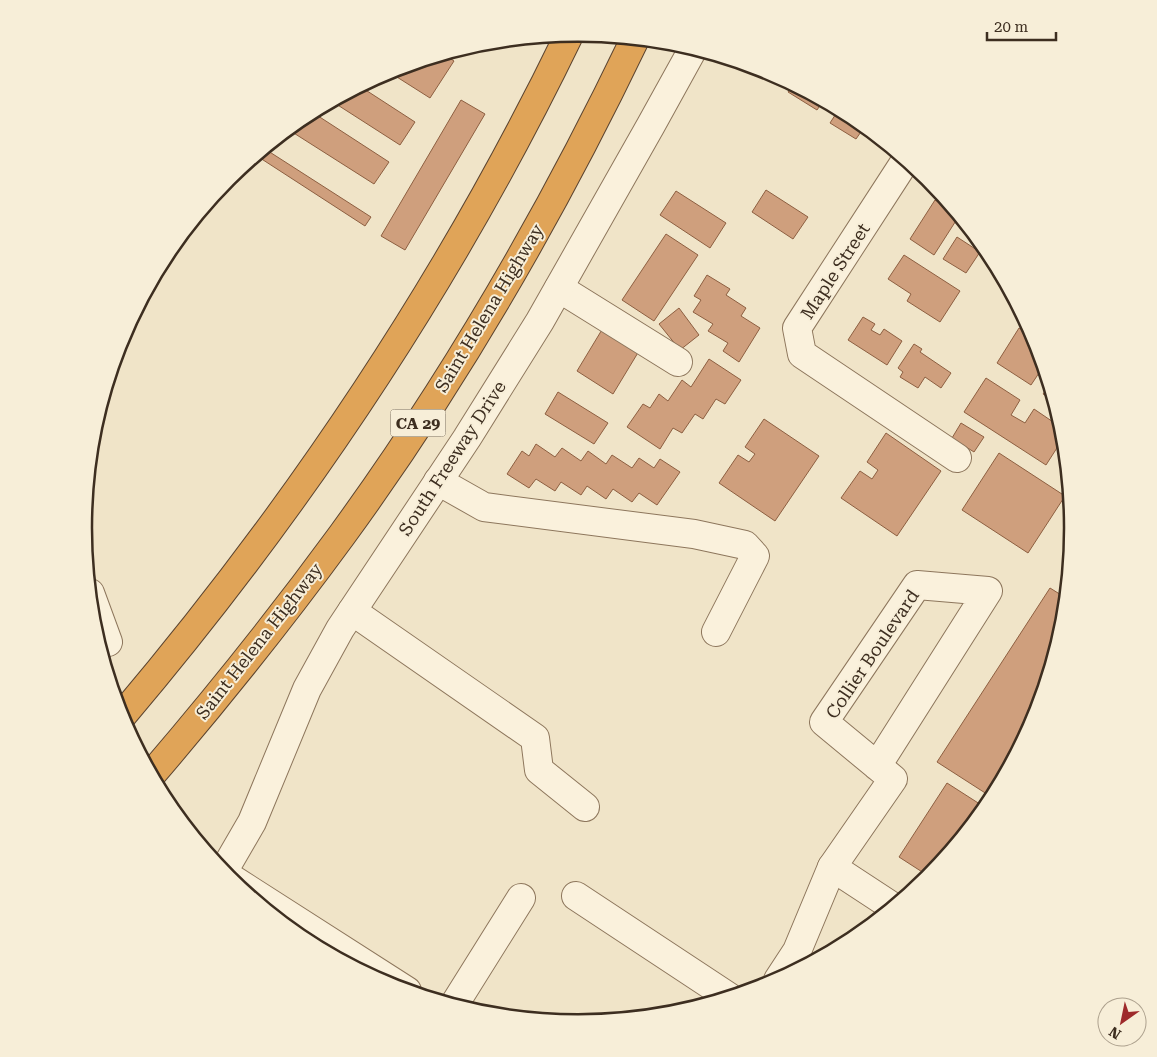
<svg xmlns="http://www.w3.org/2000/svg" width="1157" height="1057" font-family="'Roboto Serif',serif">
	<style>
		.building { fill: #cf9f7d; stroke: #8d5f41 }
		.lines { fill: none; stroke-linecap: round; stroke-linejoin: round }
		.minor-casing { stroke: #8d765c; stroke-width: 30 }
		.highway-casing { stroke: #5b4430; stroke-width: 30 }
		.minor { stroke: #faf1dc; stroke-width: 28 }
		.highway { stroke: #e0a458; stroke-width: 28 }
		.labels { text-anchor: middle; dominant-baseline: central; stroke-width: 4; stroke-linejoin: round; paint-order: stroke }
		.shield { fill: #f7eed8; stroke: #756857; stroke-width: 1 }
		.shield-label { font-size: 16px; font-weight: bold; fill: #3d2e20 }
		.street-label { font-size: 18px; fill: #3d2e20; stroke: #f7eed8 }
		.rim { fill: none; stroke: #3d2e20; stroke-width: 2.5 }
	</style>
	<rect width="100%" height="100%" fill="#f0e4c8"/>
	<g class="building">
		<path d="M 445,55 L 454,61 L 430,98 L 389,72 Z"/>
		<path d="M 793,85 L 823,101 L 817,110 L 788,92 Z"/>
		<path d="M 361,87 L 415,122 L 400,145 L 333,102 Z"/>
		<path d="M 461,100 L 485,114 L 405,250 L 381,236 Z"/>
		<path d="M 839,109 L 854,117 L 865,126 L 856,139 L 830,123 Z"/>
		<path d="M 312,112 L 389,162 L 374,184 L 289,130 L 304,117 Z"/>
		<path d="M 265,149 L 371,217 L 365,226 L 257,156 Z"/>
		<path d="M 766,190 L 808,217 L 793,239 L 752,212 Z"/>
		<path d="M 676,191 L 726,223 L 710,248 L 660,215 Z"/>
		<path d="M 935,200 L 959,216 L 934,255 L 910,239 Z"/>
		<path d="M 666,234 L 698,255 L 654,321 L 622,300 Z"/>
		<path d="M 957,237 L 980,252 L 966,273 L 943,259 Z"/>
		<path d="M 904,255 L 960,291 L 940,322 L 907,301 L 911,294 L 888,279 Z"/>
		<path d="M 707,275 L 730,289 L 726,295 L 746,308 L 741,316 L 760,328 L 739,362 L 723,351 L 728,343 L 708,331 L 713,324 L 693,312 L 701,300 L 694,296 Z"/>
		<path d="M 679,308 L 699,335 L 680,350 L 659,324 Z"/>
		<path d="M 863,317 L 875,324 L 871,330 L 880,335 L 884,329 L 902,341 L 887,365 L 848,340 Z"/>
		<path d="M 603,328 L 639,351 L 613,394 L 577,371 Z"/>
		<path d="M 1019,328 L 1035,337 L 1046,374 L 1041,370 L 1031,385 L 997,363 Z"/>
		<path d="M 914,344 L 922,349 L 920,352 L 951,373 L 941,388 L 925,377 L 918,388 L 900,377 L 903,372 L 898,368 Z"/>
		<path d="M 709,359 L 741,380 L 725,404 L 716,399 L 703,419 L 695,414 L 682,433 L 673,428 L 660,449 L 627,427 L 643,404 L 650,408 L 659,394 L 668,401 L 682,380 L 691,387 Z"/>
		<path d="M 986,378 L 1020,400 L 1011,415 L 1025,423 L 1034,409 L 1062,428 L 1064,437 L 1046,465 L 964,412 Z"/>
		<path d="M 1050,385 L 1055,402 L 1043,394 Z"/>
		<path d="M 558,392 L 608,423 L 594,444 L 545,414 Z"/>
		<path d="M 764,419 L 819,456 L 775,521 L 719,483 L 738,455 L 749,462 L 755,454 L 745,447 Z"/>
		<path d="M 961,423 L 984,437 L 974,452 L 952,438 Z"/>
		<path d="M 886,433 L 941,471 L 897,536 L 841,498 L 860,471 L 872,479 L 878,470 L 867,462 Z"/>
		<path d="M 536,444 L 555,457 L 562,448 L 581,461 L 588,451 L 606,464 L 612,455 L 632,468 L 639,458 L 654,468 L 660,459 L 680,472 L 657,505 L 639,493 L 632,502 L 613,489 L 606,499 L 587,486 L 581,495 L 561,482 L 555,491 L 536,479 L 529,488 L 507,474 L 522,451 L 529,456 Z"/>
		<path d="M 999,453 L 1065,496 L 1028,553 L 962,510 Z"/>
		<path d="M 1050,588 L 1066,598 L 1064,625 L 1035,718 L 993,798 L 937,762 Z"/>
		<path d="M 947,783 L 986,808 L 930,877 L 899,857 Z"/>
		<path d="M 848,932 L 856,938 L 837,948 Z"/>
	</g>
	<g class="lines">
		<defs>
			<g id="minor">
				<path d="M 906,160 L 797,328 L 802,354 L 957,458"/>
				<path d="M 559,288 L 678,362"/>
				<path d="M 438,481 L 484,507 L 694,534 L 745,545 L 755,556 L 716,632"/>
				<path d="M 90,593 L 108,642"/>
				<path d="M 352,611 L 535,738 L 539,770 L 585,807"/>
				<path d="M 877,766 L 988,591 L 917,585 L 824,722 L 893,779 L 832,867 L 893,907"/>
				<path d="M 223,872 L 252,822 L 307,689 L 340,629 L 467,438 L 540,321 L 651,125 L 693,49"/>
				<path d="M 226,875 L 407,991"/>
				<path d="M 576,896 L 729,997"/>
				<path d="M 778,980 L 797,951 L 832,867"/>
				<path d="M 454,1005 L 521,898"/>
			</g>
			<g id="highway">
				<path d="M 121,717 C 299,507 449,283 569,35"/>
				<path d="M 152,774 C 218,697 282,617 342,535 C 455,380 552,212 635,39"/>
			</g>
		</defs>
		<use href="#minor" class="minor-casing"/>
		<use href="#highway" class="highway-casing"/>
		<use href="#minor" class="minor"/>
		<use href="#highway" class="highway"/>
	</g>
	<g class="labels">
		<rect class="shield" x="390.5" y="409.5" width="55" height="27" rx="4"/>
		<g class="shield-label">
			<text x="418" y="423">CA 29</text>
		</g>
		<g class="street-label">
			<text transform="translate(835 271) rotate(-57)">Maple Street</text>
			<text transform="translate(489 308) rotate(-59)">Saint Helena Highway</text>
			<text transform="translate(452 458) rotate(-57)">South Freeway Drive</text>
			<text transform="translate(259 641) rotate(-52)">Saint Helena Highway</text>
			<text transform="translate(872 654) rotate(-56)">Collier Boulevard</text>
		</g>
	</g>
	<path d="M0 0H1157V1057H0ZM92 528a486 486 0 1 1 972 0a486 486 0 1 1-972 0Z" fill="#f7eed8" fill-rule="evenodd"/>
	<path class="rim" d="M92 528a486 486 0 1 1 972 0a486 486 0 1 1-972 0Z"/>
	<g transform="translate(1122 1022) rotate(213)"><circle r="24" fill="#f7eed8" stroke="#ada18e"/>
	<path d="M0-4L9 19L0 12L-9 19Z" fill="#9e2a2b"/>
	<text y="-8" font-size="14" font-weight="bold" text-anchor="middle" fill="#3d2e20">N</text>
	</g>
	<path d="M987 32v8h69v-8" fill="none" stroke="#3d2e20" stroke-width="2.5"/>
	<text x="994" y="32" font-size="15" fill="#3d2e20" stroke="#f7eed8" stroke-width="4" paint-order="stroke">20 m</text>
</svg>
